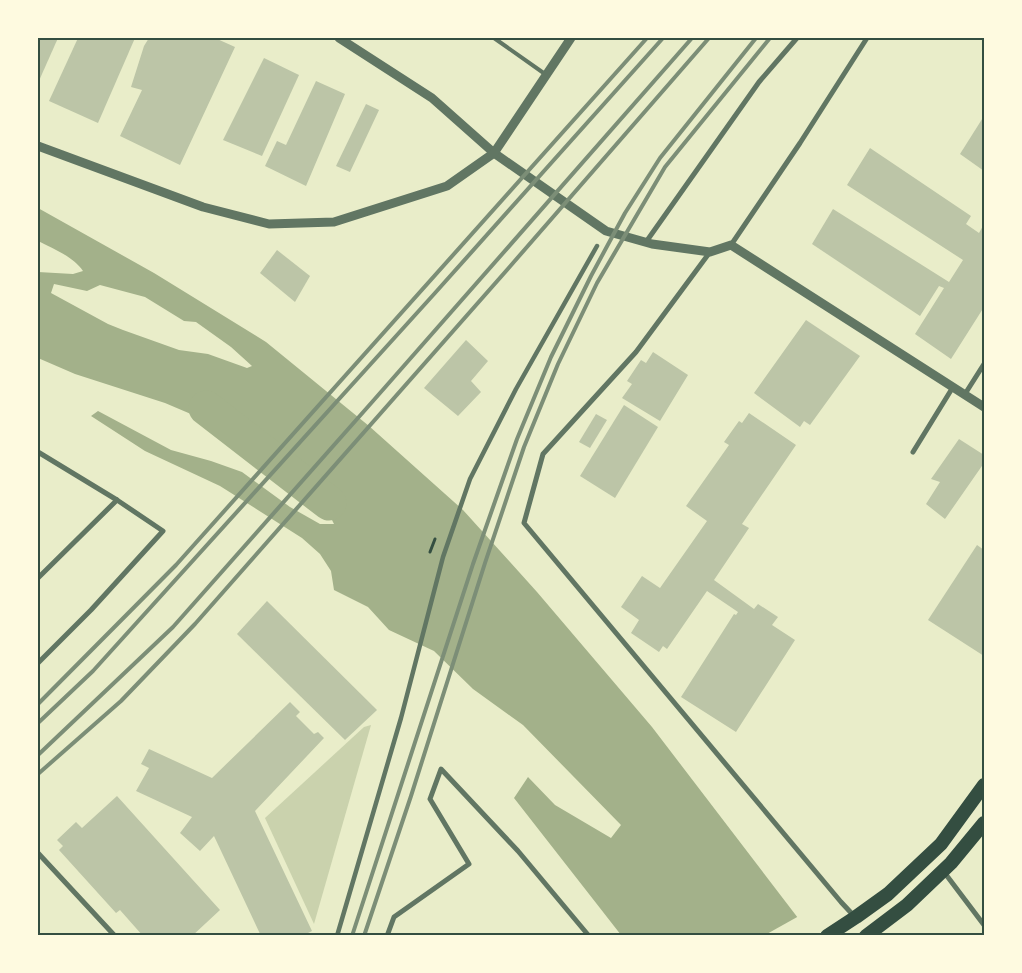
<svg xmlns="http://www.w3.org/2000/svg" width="1022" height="973" font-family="Arial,sans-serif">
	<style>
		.green { fill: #cad2ad }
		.water { fill: #a3b18a; fill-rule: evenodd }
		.pier { fill: #e9edc9 }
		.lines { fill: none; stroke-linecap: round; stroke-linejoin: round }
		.river { stroke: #a3b18a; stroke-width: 35 }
		.building { fill: #bcc5a7 }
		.path { stroke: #344e41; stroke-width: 3 }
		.service { stroke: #617663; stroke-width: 4 }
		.pedestrian { stroke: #617663; stroke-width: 4.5 }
		.minor { stroke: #617663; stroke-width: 5 }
		.tertiary { stroke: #617663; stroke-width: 9 }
		.trunk { stroke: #344e41; stroke-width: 14 }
		.rail { stroke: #7c8e77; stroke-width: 4 }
		.neatline { fill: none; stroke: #344e41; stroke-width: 2 }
	</style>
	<rect width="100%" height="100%" fill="#e9edc9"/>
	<path class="green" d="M 371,725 L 314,924 L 265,818 L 364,727 Z"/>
	<path class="water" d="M 38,208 L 154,273 L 266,342 L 369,426 L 463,510 L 537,592 L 652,727 L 811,935 L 621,935 L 514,798 L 528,777 L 555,805 L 611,838 L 621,825 L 523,725 L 473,689 L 434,651 L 389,630 L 368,607 L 334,590 L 331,571 L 320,554 L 302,538 L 220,486 L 145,451 L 91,416 L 98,411 L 171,450 L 211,461 L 242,472 L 290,507 L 320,524 L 334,524 L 322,500 L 252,440 L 165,403 L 75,374 L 38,358 L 38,272 L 73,274 L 83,271 C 74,257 52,248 38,241 ZM 54,284 L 87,291 L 100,285 L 145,297 L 184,321 L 196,322 L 231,347 L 252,366 L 247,368 L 208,354 L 179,350 L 123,330 L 108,324 L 51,293 Z"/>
	<path class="pier" d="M 799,916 L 813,936 L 765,935 Z"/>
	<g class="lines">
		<path class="river" d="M 206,408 L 329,503"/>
	</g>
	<g class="building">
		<path d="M 38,38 L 58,38 L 38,83 Z"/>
		<path d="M 78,38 L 135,38 L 98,123 L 49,101 Z"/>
		<path d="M 149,38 L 215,38 L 235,47 L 180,165 L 120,136 L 142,90 L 131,87 L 144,46 Z"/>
		<path d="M 264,58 L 299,75 L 262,156 L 223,140 Z"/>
		<path d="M 316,81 L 345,94 L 306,186 L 265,166 L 277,141 L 286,145 Z"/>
		<path d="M 366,104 L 379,110 L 350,172 L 336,166 Z"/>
		<path d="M 984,116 L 984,171 L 960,154 Z"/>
		<path d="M 870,148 L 971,216 L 966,224 L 979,233 L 984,224 L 984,307 L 951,359 L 915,334 L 944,288 L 939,286 L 920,316 L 812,244 L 833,209 L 949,282 L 963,260 L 847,185 Z"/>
		<path d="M 277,250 L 310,276 L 295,302 L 260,273 Z"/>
		<path d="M 806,320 L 860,356 L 810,425 L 804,421 L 800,427 L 754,393 Z"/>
		<path d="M 466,340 L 488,361 L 471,381 L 481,392 L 458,416 L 424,388 Z"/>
		<path d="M 653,352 L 688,375 L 660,421 L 622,398 L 632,384 L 627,381 L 641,360 L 646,363 Z"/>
		<path d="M 624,405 L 658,427 L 615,498 L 580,476 Z"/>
		<path d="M 749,413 L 796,445 L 742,524 L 749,528 L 714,580 L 754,609 L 758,604 L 778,617 L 772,625 L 795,640 L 736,732 L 681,697 L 734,614 L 736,615 L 738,612 L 707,591 L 667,649 L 663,646 L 659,652 L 631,633 L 639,620 L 621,607 L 642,576 L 660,588 L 707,521 L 686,506 L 729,445 L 724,442 L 739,421 L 742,423 Z"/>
		<path d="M 596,414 L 607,420 L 590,448 L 579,442 Z"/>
		<path d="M 959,439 L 984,455 L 984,463 L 945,519 L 926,504 L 940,482 L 931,479 Z"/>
		<path d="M 977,545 L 984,550 L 984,656 L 928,620 Z"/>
		<path d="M 267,601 L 377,710 L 345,740 L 237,634 Z"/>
		<path d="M 290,702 L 300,712 L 296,716 L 314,734 L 318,732 L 324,738 L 255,811 L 312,931 L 302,936 L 261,936 L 214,836 L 200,851 L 180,833 L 192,817 L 136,791 L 149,768 L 141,764 L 149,749 L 212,778 Z"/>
		<path d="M 117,796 L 220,910 L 192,936 L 143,936 L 120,910 L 116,913 L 59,850 L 63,846 L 57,840 L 76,822 L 82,828 Z"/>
	</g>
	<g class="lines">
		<path class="path" d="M 430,552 L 435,539"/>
		<path class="service" d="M 494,38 L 545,74"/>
		<path class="pedestrian" d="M 337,936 L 401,718 L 443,557 L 470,479 L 516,389 L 597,246"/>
		<g class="minor">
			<path d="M 646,242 L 759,82 L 797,38"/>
			<path d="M 731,245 L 800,143 L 867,38"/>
			<path d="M 710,252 L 636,352 L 543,454 L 524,523 L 841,902 L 855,917"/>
			<path d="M 965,394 L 984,364"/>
			<path d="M 38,452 L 117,500 L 163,531 L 91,610 L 38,663"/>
			<path d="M 913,452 L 953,387"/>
			<path d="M 38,578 L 117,500"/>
			<path d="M 38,853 L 115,936"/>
			<path d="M 944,872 L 984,925"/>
			<path d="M 387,936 L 394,917 L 469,864 L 430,799 L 441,769 L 518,851 L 589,936"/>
		</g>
		<g class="tertiary">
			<path d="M 339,38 L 432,98 L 494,153 L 606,231 L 652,244 L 710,252 L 731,245 L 984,407"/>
			<path d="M 38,146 L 203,207 L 269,224 L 334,222 L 447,186 L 494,153 L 571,38"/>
		</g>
		<g class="trunk">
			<path d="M 827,936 L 856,917 L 888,894 L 941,844 L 984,785"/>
			<path d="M 866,936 L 907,905 L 951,863 L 984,823"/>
		</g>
		<g class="rail">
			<path d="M 38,704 L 176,565 L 647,38"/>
			<path d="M 38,723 L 93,671 L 435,293 L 663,38"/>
			<path d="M 38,755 L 173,627 L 373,401 L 692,38"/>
			<path d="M 38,774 L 121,701 L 195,624 L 513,263 L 709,38"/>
			<path d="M 352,936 L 473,564 L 517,439 L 551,357 L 591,276 L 625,213 L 660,158 L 756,38"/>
			<path d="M 364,936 L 411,796 L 485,563 L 524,447 L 558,364 L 597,283 L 665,167 L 770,38"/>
		</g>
	</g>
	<rect width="1022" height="973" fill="none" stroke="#fefae0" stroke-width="78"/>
	<rect x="39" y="39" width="944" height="895" class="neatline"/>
</svg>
